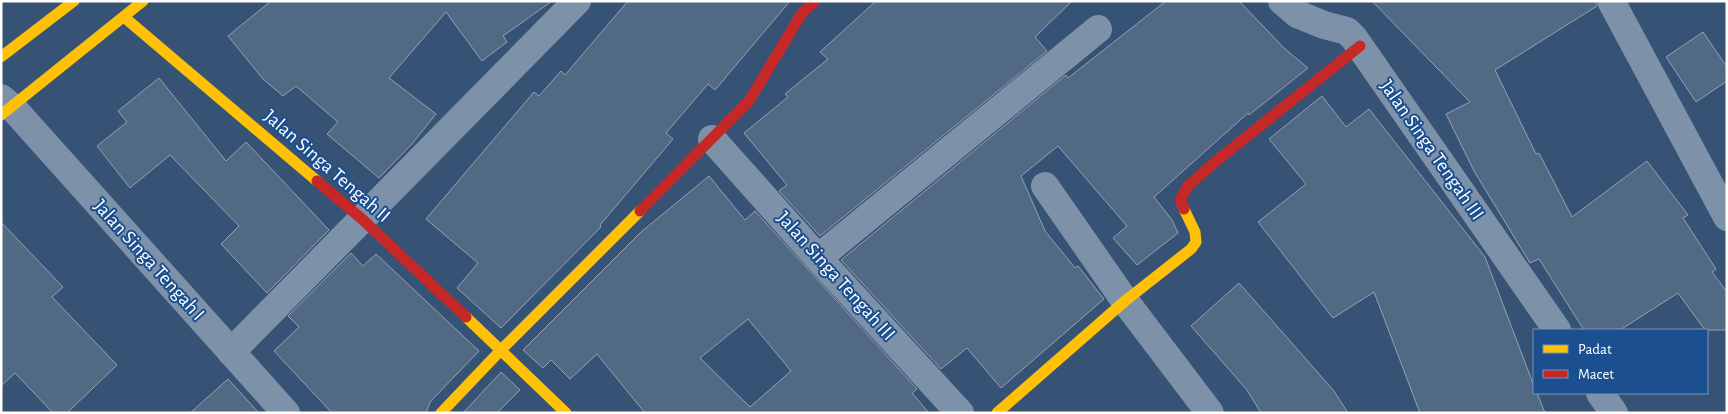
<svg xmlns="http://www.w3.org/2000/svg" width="1728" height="414" font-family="'Alegreya Sans',sans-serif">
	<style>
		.building { fill: #526984; stroke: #92a2b6; fill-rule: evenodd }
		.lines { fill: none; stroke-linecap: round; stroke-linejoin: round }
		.street { stroke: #7d92a8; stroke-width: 28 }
		.slow { stroke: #ffc107; stroke-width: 11 }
		.jam { stroke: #c62828; stroke-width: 11 }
		.labels { text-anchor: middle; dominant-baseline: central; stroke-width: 4; stroke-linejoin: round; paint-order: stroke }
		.street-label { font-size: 20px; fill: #fff; stroke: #1b4f8f }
	</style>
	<rect width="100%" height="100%" fill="#365274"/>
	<g class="building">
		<path d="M 271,1 L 552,1 L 503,36 L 507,42 L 482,61 L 446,12 L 389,78 L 436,114 L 412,144 L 379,178 L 327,134 L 338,122 L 296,86 L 283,96 L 263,79 L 228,36 Z"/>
		<path d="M 628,1 L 790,1 L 715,90 L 708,84 L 666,133 L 673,139 L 600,225 L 601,227 L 599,229 L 501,328 L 457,288 L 478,263 L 426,219 L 534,92 L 539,96 L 561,71 L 565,75 Z"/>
		<path d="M 876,1 L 1072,1 L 1035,37 L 1047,51 L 820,236 L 779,191 L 787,185 L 744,133 L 788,97 L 785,94 L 828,59 L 820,52 Z"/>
		<path d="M 1166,1 L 1239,1 L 1285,49 L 1308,68 L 1249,115 L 1248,113 L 1154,197 L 1172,220 L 1178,233 L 1137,265 L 1113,238 L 1127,226 L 1058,146 L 1021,176 L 1045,231 L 1075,268 L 1078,266 L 1104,299 L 1001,388 L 967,348 L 941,369 L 841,260 L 1066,75 L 1068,78 Z"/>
		<path d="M 1372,1 L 1595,1 L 1597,6 L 1495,70 L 1536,154 L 1539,153 L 1572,217 L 1647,161 L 1688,215 L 1683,218 L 1716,269 L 1712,272 L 1727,292 L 1727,330 L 1705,330 L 1678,293 L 1620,330 L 1584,330 L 1539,259 L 1530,263 L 1474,171 L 1446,114 L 1470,102 Z"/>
		<path d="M 1703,32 L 1727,67 L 1727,81 L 1696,102 L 1666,57 Z"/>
		<path d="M 159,78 L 226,161 L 246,142 L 329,230 L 267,293 L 221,244 L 239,226 L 170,155 L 130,188 L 97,146 L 127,122 L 118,111 Z"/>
		<path d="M 1322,96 L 1346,127 L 1369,109 L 1485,257 L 1534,386 L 1534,393 L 1537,393 L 1545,413 L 1420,413 L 1374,292 L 1333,318 L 1258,222 L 1306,184 L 1269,139 Z"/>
		<path d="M 709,176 L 745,220 L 755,211 L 917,389 L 912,393 L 929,413 L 645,413 L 597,354 L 570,379 L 551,360 L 543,368 L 523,350 L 641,232 ZM 748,319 L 791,371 L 750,407 L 700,358 Z"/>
		<path d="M 1,222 L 63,287 L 52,297 L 117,365 L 67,413 L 53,413 L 15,373 L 1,386 Z"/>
		<path d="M 351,253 L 363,266 L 376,254 L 479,351 L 430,402 L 426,413 L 332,413 L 274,351 L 299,327 L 288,316 Z"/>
		<path d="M 1239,283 L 1334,391 L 1348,413 L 1261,413 L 1247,390 L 1191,326 Z"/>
		<path d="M 501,372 L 520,390 L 497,413 L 463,413 Z"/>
		<path d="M 228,379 L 259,413 L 190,413 Z"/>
	</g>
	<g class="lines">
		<g class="street">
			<path d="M 1282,1 L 1297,14 L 1324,25 L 1347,31 L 1354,38 L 1557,330"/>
			<path d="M 1611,1 L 1727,217"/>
			<path d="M 1,98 L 12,107 L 286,413"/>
			<path d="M 712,139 L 818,258 L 960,413"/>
			<path d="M 1045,186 L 1125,301 L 1210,413"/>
			<path d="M 818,258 L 1098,29"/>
			<path d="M 231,352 L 577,1"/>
			<path d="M 1600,393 L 1614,413"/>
		</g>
		<g class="slow">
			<path d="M 124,17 L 317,181"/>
			<path d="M 1,57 L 74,1"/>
			<path d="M 1,115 L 143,1"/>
			<path d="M 466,317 L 566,413"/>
			<path d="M 441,413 L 501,350 L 640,211"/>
			<path d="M 997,413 L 1125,301 L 1191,249 L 1196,242 L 1195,232 L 1184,209"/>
		</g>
		<g class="jam">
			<path d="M 317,181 L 362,219 L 466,317"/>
			<path d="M 1184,209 L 1180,200 L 1188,186 L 1215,162 L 1360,46"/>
			<path d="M 640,211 L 749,101 L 802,13 L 815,1"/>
		</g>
	</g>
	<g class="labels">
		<g class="street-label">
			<text transform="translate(1432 150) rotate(55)">Jalan Singa Tengah III</text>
			<text transform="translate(327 166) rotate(41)">Jalan Singa Tengah II</text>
			<text transform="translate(149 260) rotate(48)">Jalan Singa Tengah I</text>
			<text transform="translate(836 276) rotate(48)">Jalan Singa Tengah III</text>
		</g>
	</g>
	<rect width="1728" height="414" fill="none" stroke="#ffffff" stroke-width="5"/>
	<rect x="1533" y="329" width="175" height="65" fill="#1b4f8f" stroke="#7695bc"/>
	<rect x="1543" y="345" width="25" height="8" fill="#ffc107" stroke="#7695bc"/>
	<text x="1578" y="354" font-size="15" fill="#ffffff">Padat</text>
	<rect x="1543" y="370" width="25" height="8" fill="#c62828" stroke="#7695bc"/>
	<text x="1578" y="379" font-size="15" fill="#ffffff">Macet</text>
</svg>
